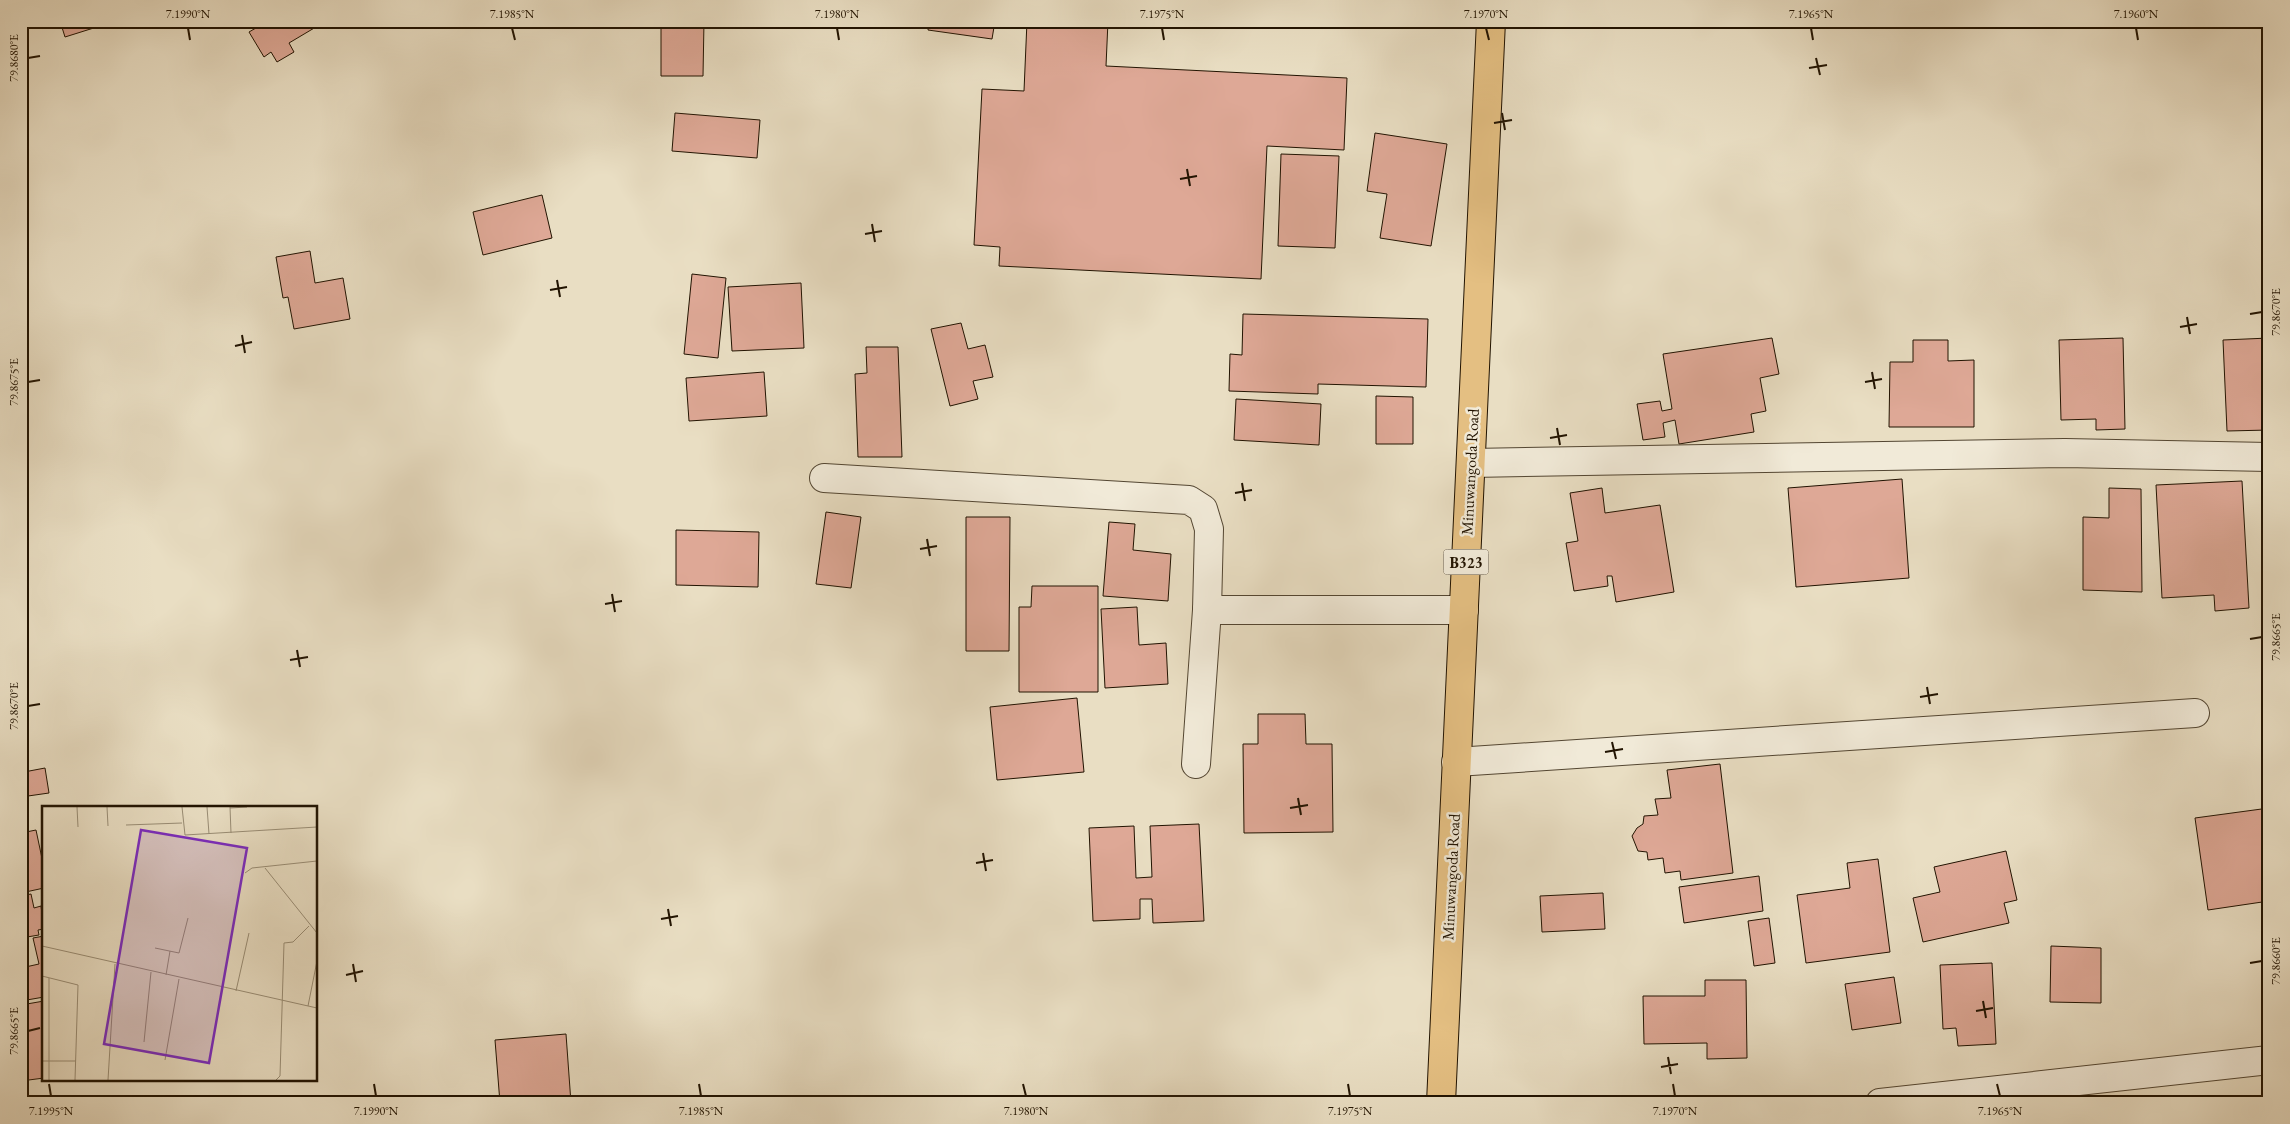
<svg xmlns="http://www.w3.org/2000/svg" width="2290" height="1124" font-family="'EB Garamond',serif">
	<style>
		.building { fill: #dea896; stroke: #211301 }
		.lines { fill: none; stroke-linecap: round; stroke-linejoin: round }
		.street-casing { stroke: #534632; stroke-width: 30 }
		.primary-casing { stroke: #211301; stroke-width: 30 }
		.street { stroke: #f1ead8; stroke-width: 28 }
		.primary { stroke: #e4bf82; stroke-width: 28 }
		.ticks { fill: none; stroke: #211301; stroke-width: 2 }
		.labels { text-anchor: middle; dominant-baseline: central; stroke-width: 5; stroke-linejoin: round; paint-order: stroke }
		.shield { fill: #f1ead8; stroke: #5f5442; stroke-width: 1 }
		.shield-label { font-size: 15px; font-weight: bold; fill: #211301 }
		.street-label { font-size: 16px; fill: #211301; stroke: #f1ead8 }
		.inset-road { fill: none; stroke: #998d75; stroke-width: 1 }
		.view { fill: #7b2cbf; fill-opacity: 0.15; stroke: #7b2cbf; stroke-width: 2.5 }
		.inset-edge { fill: none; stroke: #211301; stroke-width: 2.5 }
		.neatline { fill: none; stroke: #211301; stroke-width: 2 }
		.ticks-label { font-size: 12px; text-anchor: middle; fill: #211301 }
	</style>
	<rect width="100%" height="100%" fill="#e9dec3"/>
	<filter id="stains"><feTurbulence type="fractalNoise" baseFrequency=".004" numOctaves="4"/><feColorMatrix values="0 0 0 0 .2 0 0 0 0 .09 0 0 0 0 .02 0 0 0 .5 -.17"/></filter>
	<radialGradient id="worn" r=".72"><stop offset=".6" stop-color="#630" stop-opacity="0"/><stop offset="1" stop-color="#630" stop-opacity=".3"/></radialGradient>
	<g class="building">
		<path d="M 60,21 L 116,21 L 65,37 Z"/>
		<path d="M 268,21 L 326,21 L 289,43 L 294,52 L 277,62 L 271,52 L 264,57 L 249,32 Z"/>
		<path d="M 661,21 L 704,21 L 703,76 L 661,76 Z"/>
		<path d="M 929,21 L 995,21 L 992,39 L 928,30 Z"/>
		<path d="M 1027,21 L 1108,21 L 1106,66 L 1347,78 L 1344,150 L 1267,146 L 1261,279 L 999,266 L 1000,247 L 974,245 L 982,89 L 1024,91 Z"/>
		<path d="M 1376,21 L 1411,21 L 1411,25 L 1376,26 Z"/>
		<path d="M 675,113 L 760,120 L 757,158 L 672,151 Z"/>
		<path d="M 1375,133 L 1447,144 L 1431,246 L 1380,238 L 1387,194 L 1367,191 Z"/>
		<path d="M 1281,154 L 1339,156 L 1335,248 L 1278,246 Z"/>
		<path d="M 542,195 L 552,238 L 483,255 L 473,212 Z"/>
		<path d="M 310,251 L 315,283 L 343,278 L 350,319 L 294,329 L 288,297 L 283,298 L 276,257 Z"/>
		<path d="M 692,274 L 726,278 L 718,358 L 684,354 Z"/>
		<path d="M 801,283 L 804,348 L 732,351 L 728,287 Z"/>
		<path d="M 1243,314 L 1428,319 L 1426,387 L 1318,384 L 1318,394 L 1229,391 L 1230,354 L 1242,355 Z"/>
		<path d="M 961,323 L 968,349 L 985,345 L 993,377 L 973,381 L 978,399 L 950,406 L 931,329 Z"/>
		<path d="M 1772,338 L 1779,374 L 1760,378 L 1766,411 L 1751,414 L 1754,432 L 1679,444 L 1675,420 L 1663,423 L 1665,437 L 1643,440 L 1637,404 L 1660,401 L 1662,411 L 1672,409 L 1663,354 Z"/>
		<path d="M 2123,338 L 2125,429 L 2096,430 L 2096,419 L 2061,420 L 2059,340 Z"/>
		<path d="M 2269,338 L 2269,430 L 2227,431 L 2223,340 Z"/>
		<path d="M 1913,340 L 1948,340 L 1948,361 L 1974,360 L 1974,427 L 1889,427 L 1890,362 L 1913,362 Z"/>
		<path d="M 866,347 L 898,347 L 902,457 L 858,457 L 855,374 L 867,373 Z"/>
		<path d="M 764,372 L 767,416 L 689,421 L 686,378 Z"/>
		<path d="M 1376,396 L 1413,397 L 1413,444 L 1376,444 Z"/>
		<path d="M 1236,399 L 1321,404 L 1319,445 L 1234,440 Z"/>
		<path d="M 1902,479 L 1909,578 L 1796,587 L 1788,488 Z"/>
		<path d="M 2242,481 L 2249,608 L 2215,611 L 2214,595 L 2162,598 L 2156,485 Z"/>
		<path d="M 1602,488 L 1605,513 L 1660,505 L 1674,592 L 1616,602 L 1612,576 L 1607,576 L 1608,586 L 1574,591 L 1566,543 L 1578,541 L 1570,493 Z"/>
		<path d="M 2109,488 L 2141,489 L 2142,592 L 2083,590 L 2083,517 L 2109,518 Z"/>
		<path d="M 826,512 L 861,517 L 851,588 L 816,584 Z"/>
		<path d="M 2262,515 L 2269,515 L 2269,579 L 2263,579 Z"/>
		<path d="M 966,517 L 1010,517 L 1009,651 L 966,651 Z"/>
		<path d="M 1109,522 L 1135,524 L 1133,550 L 1171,554 L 1168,601 L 1103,596 Z"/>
		<path d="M 676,530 L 759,532 L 758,587 L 676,585 Z"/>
		<path d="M 1032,586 L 1098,586 L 1098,692 L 1019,692 L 1019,607 L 1031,607 Z"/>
		<path d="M 1137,607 L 1139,645 L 1166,643 L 1168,684 L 1105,688 L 1101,609 Z"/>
		<path d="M 1077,698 L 1084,772 L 997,780 L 990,707 Z"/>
		<path d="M 1258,714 L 1305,714 L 1306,744 L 1332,744 L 1333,832 L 1244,833 L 1243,744 L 1258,744 Z"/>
		<path d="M 1720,764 L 1733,873 L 1681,880 L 1680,871 L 1665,873 L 1663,858 L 1648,860 L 1647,852 L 1638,851 L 1632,836 L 1637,828 L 1643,824 L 1644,816 L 1658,815 L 1655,799 L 1671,798 L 1667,770 Z"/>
		<path d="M 45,768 L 49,793 L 28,796 L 24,772 Z"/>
		<path d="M 2269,808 L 2269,901 L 2208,910 L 2195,818 Z"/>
		<path d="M 1199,824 L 1204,921 L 1153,923 L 1152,899 L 1140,899 L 1140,919 L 1093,921 L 1089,828 L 1134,826 L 1136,878 L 1152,877 L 1150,826 Z"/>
		<path d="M 36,830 L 44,868 L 44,888 L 21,893 L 21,833 Z"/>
		<path d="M 2006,851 L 2017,900 L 2004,903 L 2009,923 L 1923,942 L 1913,898 L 1940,892 L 1934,867 Z"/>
		<path d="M 1878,859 L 1890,952 L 1806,963 L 1797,895 L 1850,888 L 1847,863 Z"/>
		<path d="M 1759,876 L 1763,911 L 1684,923 L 1679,887 Z"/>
		<path d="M 1603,893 L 1605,929 L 1542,932 L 1540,896 Z"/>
		<path d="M 31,894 L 34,908 L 41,906 L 44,929 L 38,930 L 39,935 L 21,938 L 21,896 Z"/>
		<path d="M 1769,918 L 1775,963 L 1754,966 L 1748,921 Z"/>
		<path d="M 44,936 L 44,997 L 21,1001 L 21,968 L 39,964 L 33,938 Z"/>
		<path d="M 2051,946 L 2101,948 L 2101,1003 L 2050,1002 Z"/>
		<path d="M 1992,963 L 1996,1044 L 1958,1046 L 1956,1028 L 1943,1029 L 1940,965 Z"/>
		<path d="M 1894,977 L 1901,1023 L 1852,1030 L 1845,984 Z"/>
		<path d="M 1705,980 L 1746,980 L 1747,1058 L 1707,1059 L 1707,1043 L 1644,1044 L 1643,996 L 1705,996 Z"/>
		<path d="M 44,1001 L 44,1078 L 21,1081 L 21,1005 Z"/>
		<path d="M 566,1034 L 571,1103 L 500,1103 L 495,1040 Z"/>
	</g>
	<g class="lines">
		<defs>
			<g id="street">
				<path d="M 1471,463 L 2065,453 L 2269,457"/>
				<path d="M 824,478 L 1189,500 L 1203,509 L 1209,529 L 1207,610 L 1196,764"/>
				<path d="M 1207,610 L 1464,610"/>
				<path d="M 1456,762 L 2195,713"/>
				<path d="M 1880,1103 L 2269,1060"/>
			</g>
			<path id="primary" d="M 1441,1103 L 1491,21"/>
		</defs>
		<use href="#street" class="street-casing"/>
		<use href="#primary" class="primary-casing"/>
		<use href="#street" class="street"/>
		<use href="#primary" class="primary"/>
	</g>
	<path class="ticks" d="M 188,28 L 190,40M 512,28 L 515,40M 837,28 L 839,40M 1162,28 L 1164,40M 1486,28 L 1489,40M 1811,28 L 1813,40M 2136,28 L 2138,40M 28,58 L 40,56M 1816,58 L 1820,75M 1809,68 L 1827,65M 1502,113 L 1505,130M 1494,123 L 1512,120M 1187,169 L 1190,186M 1180,179 L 1197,176M 872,224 L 875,242M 865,234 L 882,231M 557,280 L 560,297M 550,290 L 567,287M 2250,314 L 2262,312M 2187,317 L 2190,334M 2180,327 L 2197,324M 242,335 L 245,353M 235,346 L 252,342M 1872,372 L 1875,389M 28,382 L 40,380M 1865,382 L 1882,379M 1557,428 L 1560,445M 1550,438 L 1567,435M 1242,483 L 1245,501M 1235,493 L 1252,490M 927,539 L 930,556M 920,549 L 937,546M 612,594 L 615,612M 605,604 L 622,601M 2250,639 L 2262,637M 297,650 L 300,667M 290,660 L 308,657M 1927,687 L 1930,704M 1920,697 L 1938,694M 28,706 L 40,704M 1612,742 L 1616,759M 1605,752 L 1623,749M 1298,798 L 1301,815M 1290,808 L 1308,805M 983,853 L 986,871M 976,863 L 993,860M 668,909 L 671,926M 661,919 L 678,916M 2250,963 L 2262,961M 353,964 L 356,982M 346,975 L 363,971M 1983,1001 L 1986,1018M 1976,1011 L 1993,1008M 28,1031 L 40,1028M 1668,1057 L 1671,1074M 1661,1067 L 1678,1064M 49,1084 L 51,1096M 374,1084 L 376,1096M 699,1084 L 701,1096M 1023,1084 L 1026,1096M 1348,1084 L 1350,1096M 1673,1084 L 1675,1096M 1997,1084 L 2000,1096"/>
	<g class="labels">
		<rect class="shield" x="1443.5" y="549.5" width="45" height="25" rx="4"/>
		<g class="shield-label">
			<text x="1466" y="562">B323</text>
		</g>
		<g class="street-label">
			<text transform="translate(1470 472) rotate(-87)">Minuwangoda Road</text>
			<text transform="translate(1451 877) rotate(-87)">Minuwangoda Road</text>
		</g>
	</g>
	<g transform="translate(42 806)">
		<rect width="275" height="275" fill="#e9dec3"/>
		<path class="inset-road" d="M 35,1 L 36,21M 65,1 L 66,20M 140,1 L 143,29 L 275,21M 165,1 L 167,28M 188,1 L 189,27M 188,2 L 205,1M 84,19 L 140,17M 223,62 L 275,127M 203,67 L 210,62 L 275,55M 0,140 L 275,202M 113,142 L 137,147 L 146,112M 124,169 L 128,145M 0,170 L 36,179 L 33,274M 194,185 L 207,127M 266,200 L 275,155M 102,236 L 109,166M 123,254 L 137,173M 0,255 L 34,255M 7,274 L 7,172M 66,274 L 73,158M 234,274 L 238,270 L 242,137 L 251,136 L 267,120"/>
		<path class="view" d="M 99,24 L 205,42 L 167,257 L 62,238 Z"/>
		<rect width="275" height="275" class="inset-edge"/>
	</g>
	<rect width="2290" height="1124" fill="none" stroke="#e9dec3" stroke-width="55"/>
	<rect x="28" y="28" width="2234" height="1068" class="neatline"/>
	<g class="ticks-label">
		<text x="188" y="18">7.1990°N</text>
		<text x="512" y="18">7.1985°N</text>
		<text x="837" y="18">7.1980°N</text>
		<text x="1162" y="18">7.1975°N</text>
		<text x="1486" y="18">7.1970°N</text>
		<text x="1811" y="18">7.1965°N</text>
		<text x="2136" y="18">7.1960°N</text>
		<text transform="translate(14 58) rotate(-90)" y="4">79.8680°E</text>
		<text transform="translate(2276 312) rotate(-90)" y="4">79.8670°E</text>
		<text transform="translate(14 382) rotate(-90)" y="4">79.8675°E</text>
		<text transform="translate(2276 637) rotate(-90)" y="4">79.8665°E</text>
		<text transform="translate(14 706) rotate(-90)" y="4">79.8670°E</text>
		<text transform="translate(2276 961) rotate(-90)" y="4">79.8660°E</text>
		<text transform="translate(14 1031) rotate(-90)" y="4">79.8665°E</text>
		<text x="51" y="1115">7.1995°N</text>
		<text x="376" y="1115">7.1990°N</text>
		<text x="701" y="1115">7.1985°N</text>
		<text x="1026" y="1115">7.1980°N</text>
		<text x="1350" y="1115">7.1975°N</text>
		<text x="1675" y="1115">7.1970°N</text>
		<text x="2000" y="1115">7.1965°N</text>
	</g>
	<rect width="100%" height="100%" filter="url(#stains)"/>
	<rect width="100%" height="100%" fill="url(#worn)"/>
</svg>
